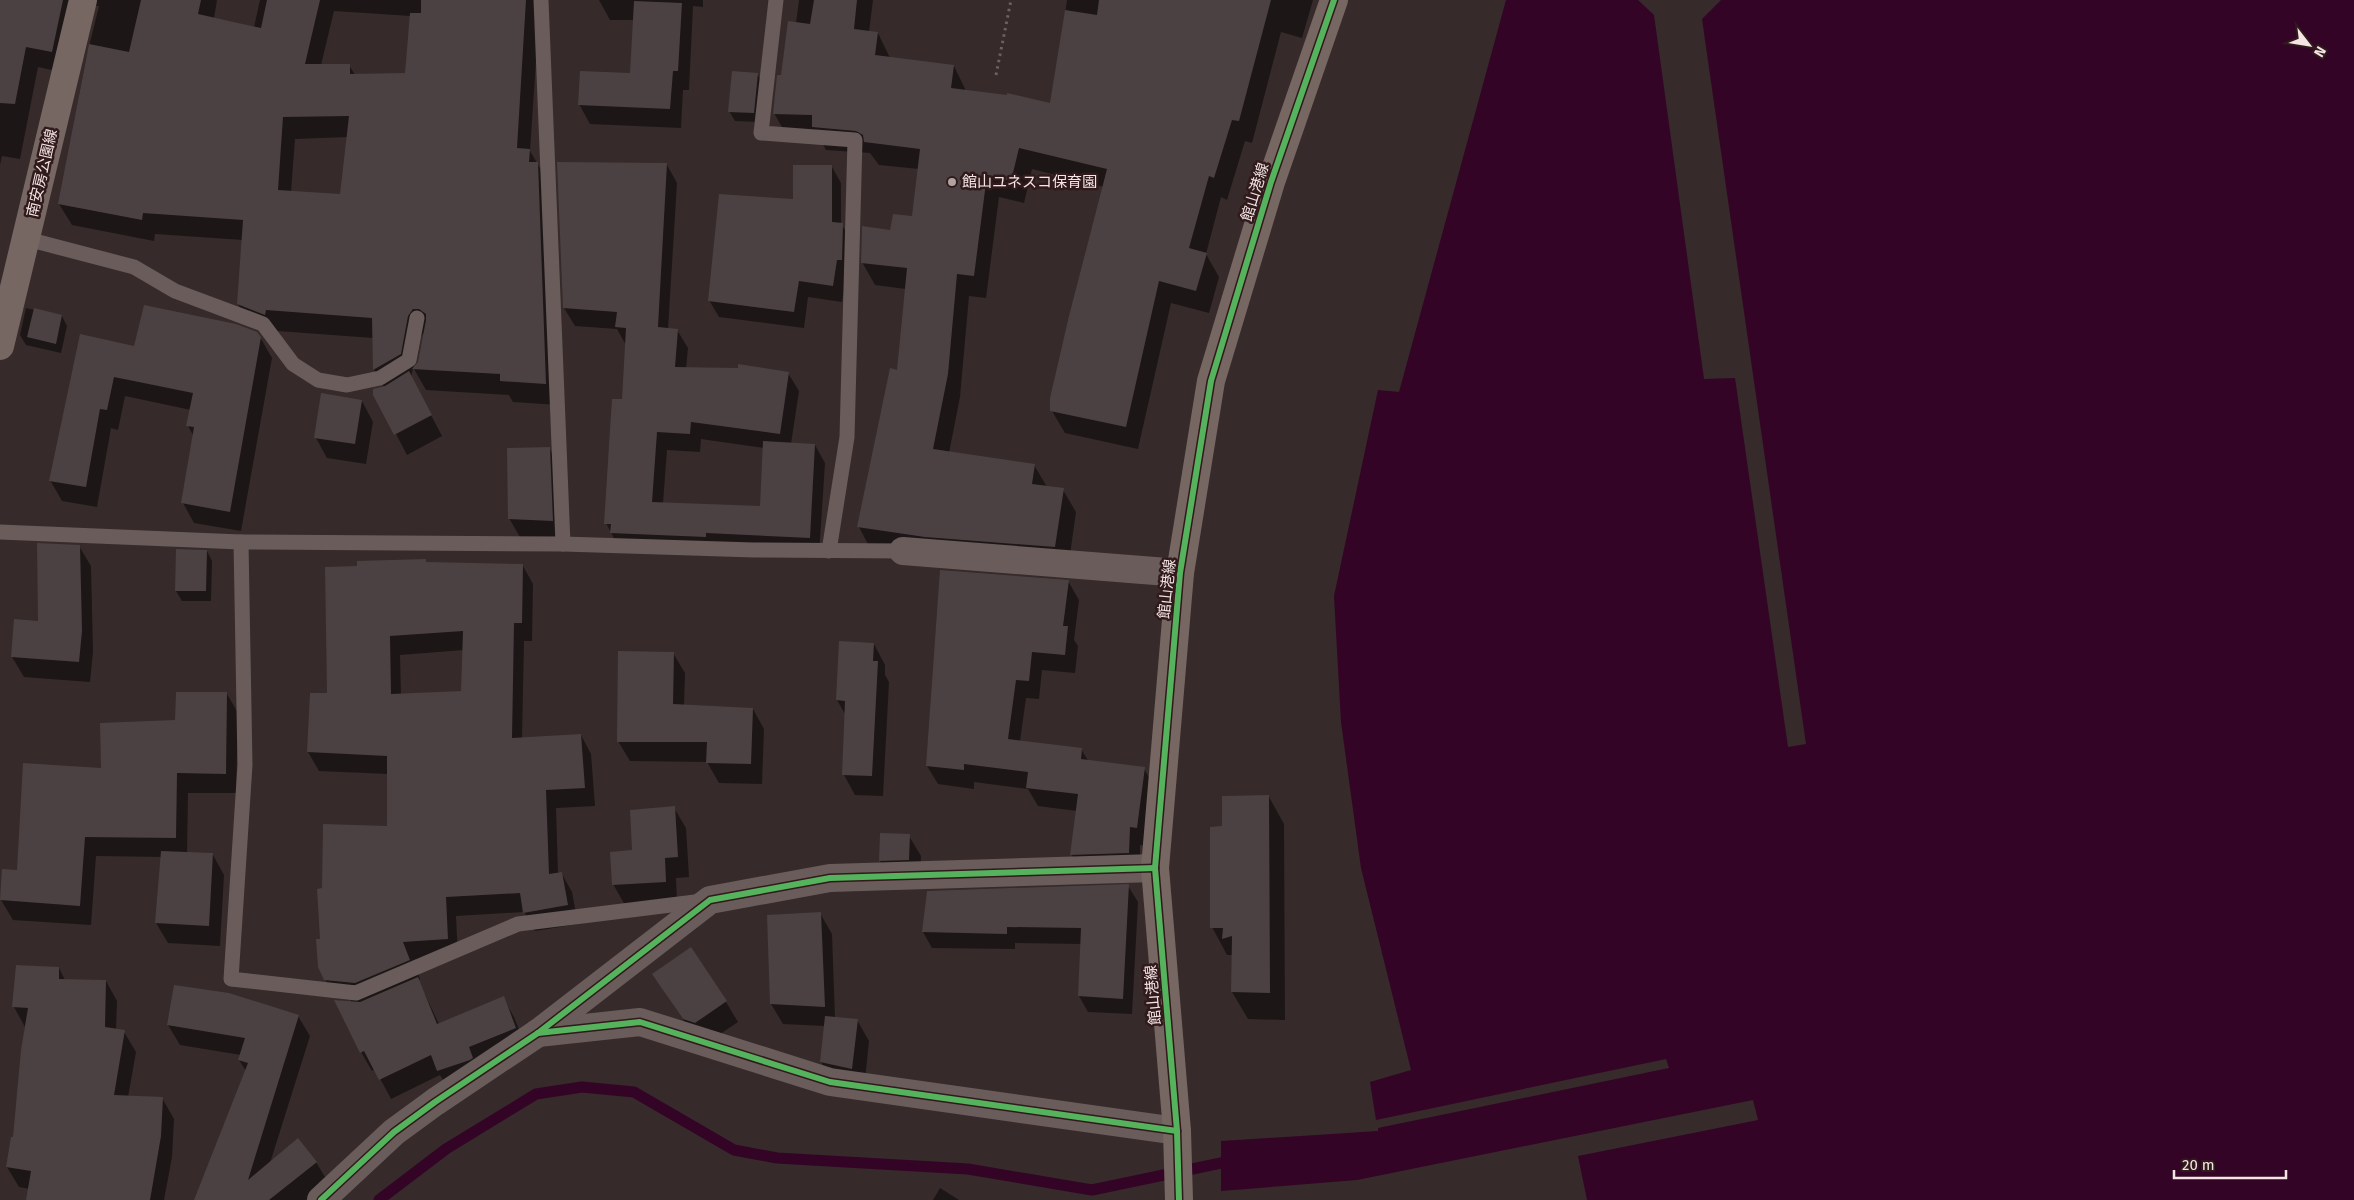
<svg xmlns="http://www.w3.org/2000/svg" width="2354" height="1200" font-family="'Fira Sans','Noto Sans JP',sans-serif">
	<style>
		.water { fill: #330426 }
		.shadow { fill: #0007; fill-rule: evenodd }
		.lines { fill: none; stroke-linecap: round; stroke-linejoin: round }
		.stream { stroke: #330426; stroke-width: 11 }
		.building { fill: #4b4143; fill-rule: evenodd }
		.path { stroke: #6c6160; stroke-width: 3; stroke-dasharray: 2.5 4; stroke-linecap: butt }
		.service { stroke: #695c5a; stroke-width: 15 }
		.minor { stroke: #695c5a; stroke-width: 28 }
		.secondary { stroke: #776763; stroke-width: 28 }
		.cycleway-casing { stroke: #311a1b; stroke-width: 9 }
		.cycleway { stroke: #56b35d; stroke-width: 6 }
		.poi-dot { fill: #b2a3a3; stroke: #311a1b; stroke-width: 2 }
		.labels { text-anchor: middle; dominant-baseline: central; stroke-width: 5; stroke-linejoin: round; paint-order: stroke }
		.street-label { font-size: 15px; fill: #f4e4e4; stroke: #311a1b }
		.poi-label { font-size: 15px; fill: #f4e4e4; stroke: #311a1b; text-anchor: start }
	</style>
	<rect width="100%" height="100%" fill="#362a2a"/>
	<path class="water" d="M 1506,0 L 1638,0 L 1654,15 L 1704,379 L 1735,378 L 1788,747 L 1806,744 L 1702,19 L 1721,0 L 2354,0 L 2354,1200 L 1587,1200 L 1578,1156 L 1758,1120 L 1753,1100 L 1357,1180 L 1221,1191 L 1221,1141 L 1378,1131 L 1378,1128 L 1669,1068 L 1666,1059 L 1376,1120 L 1370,1082 L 1411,1070 L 1361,868 L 1341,722 L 1334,596 L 1378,390 L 1399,392 Z"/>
	<g class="shadow">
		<path d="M 0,0 L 217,0 L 214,18 L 254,27 L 260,0 L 540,0 L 530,151 L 550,185 L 558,405 L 513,402 L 509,395 L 426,390 L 414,369 L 419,362 L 425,331 L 420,338 L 411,377 L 442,436 L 407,455 L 375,394 L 384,387 L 374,370 L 373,338 L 278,331 L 277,335 L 251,326 L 238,304 L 243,240 L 155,234 L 154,241 L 72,225 L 59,204 L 86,59 L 99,6 L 91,6 L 66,73 L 38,67 L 20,159 L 2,156 L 0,165 ZM 334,11 L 411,16 L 407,75 L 355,75 L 349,65 L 321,65 ZM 348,137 L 341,196 L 291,192 L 295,139 Z"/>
		<path d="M 599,0 L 703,0 L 703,7 L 693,6 L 689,90 L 683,90 L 681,128 L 590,124 L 579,104 L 631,75 L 634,20 L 610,20 Z"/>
		<path d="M 799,0 L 873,0 L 869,32 L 878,33 L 890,58 L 954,66 L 966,91 L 1051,105 L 1067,0 L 1313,0 L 1302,38 L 1281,32 L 1252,143 L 1245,141 L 1227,200 L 1221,197 L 1206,254 L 1219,277 L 1209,313 L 1171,303 L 1138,449 L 1065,433 L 1052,411 L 1104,187 L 1032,169 L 1024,203 L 999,197 L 986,298 L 969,296 L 960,397 L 949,453 L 1034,465 L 1047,487 L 1063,490 L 1076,512 L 1068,569 L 871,550 L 859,527 L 898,371 L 906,289 L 875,285 L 862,262 L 891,231 L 914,218 L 919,169 L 879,165 L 870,153 L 826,150 L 819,137 L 787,136 L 774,113 L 796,23 Z"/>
		<path d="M 758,75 L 763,84 L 759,122 L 735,121 L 729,111 Z"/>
		<path d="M 667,165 L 677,183 L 668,329 L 677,330 L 688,348 L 686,369 L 739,369 L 788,373 L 799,391 L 791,444 L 815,445 L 825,463 L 819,555 L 616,542 L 606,523 L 624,401 L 626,345 L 617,329 L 575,326 L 564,308 ZM 701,439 L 764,448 L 761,508 L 663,503 L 667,450 L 700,452 Z"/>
		<path d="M 832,167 L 841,183 L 841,224 L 852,241 L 842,302 L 808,297 L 804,328 L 719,317 L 709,300 L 794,200 Z"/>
		<path d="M 26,308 L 62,316 L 67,326 L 61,353 L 26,345 L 20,335 Z"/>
		<path d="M 81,336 L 135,347 L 260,337 L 272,358 L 241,531 L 194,523 L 183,503 L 194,437 L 188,426 L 191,410 L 125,396 L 118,430 L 111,428 L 97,507 L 62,501 L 50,480 Z"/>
		<path d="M 362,401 L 373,422 L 366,464 L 327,458 L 316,438 Z"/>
		<path d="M 549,448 L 561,468 L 564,541 L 521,539 L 509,518 Z"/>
		<path d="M 79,546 L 91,566 L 93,652 L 90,682 L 24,677 L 12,657 L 39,622 Z"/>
		<path d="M 207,551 L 212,561 L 211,601 L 182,601 L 176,591 Z"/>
		<path d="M 426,563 L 523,566 L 533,584 L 532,641 L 524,641 L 522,739 L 581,735 L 591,754 L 595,806 L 556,808 L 558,874 L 562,874 L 572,892 L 578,924 L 535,931 L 524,912 L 456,916 L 458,957 L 413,960 L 420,979 L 418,980 L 439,1024 L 503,998 L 514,1017 L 526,1047 L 449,1090 L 440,1075 L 391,1099 L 375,1069 L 372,1071 L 361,1052 L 351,1000 L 336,998 L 325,979 L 321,940 L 324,889 L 388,827 L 388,774 L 319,771 L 308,752 L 329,695 ZM 464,650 L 463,692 L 401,695 L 400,655 Z"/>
		<path d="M 1068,581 L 1079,600 L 1074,640 L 1078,646 L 1075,673 L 1042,670 L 1039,699 L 1026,698 L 1020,741 L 1081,749 L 1089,762 L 1144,769 L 1155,787 L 1147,846 L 1140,845 L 1140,872 L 1082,873 L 1072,855 L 1077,811 L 1038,806 L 1028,789 L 974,782 L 974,789 L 938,784 L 927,766 Z"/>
		<path d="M 874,644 L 885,665 L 885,675 L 889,682 L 883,796 L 855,795 L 844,775 L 845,714 L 837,700 Z"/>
		<path d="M 673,653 L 685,673 L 684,706 L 753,709 L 764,729 L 762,784 L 719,783 L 707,762 L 630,761 L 618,741 Z"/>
		<path d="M 227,694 L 238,713 L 236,793 L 188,793 L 187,854 L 213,855 L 224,875 L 220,946 L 168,943 L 156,923 L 162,857 L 96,856 L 91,925 L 13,920 L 1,900 L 3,871 L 18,872 L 103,770 L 176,721 Z"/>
		<path d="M 1269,797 L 1284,824 L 1285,1020 L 1248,1019 L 1232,992 L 1233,955 L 1227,955 L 1212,927 L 1224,828 Z"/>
		<path d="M 674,808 L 686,828 L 689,877 L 676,878 L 677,902 L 625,905 L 613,884 L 634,851 Z"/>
		<path d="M 909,836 L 921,856 L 920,880 L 892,881 L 880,861 Z"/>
		<path d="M 1128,886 L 1138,902 L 1132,1014 L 1088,1012 L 1079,996 L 1081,944 L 1015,943 L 1015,949 L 932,948 L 923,932 Z"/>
		<path d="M 820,913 L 832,934 L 835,1018 L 857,1020 L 869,1041 L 864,1089 L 833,1082 L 821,1062 L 825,1026 L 783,1024 L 771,1004 Z"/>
		<path d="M 59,968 L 65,980 L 106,981 L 117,1001 L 116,1030 L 124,1032 L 136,1052 L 128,1097 L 162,1098 L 174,1119 L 172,1157 L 164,1200 L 28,1200 L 30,1189 L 19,1187 L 7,1167 L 14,1138 L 25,1027 L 14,1007 Z"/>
		<path d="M 653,974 L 726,1002 L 738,1022 L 707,1043 L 696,1039 Z"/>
		<path d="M 298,1016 L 310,1036 L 270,1163 L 316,1162 L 328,1182 L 306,1200 L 196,1200 L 246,1071 L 239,1060 L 241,1055 L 180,1045 L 168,1025 Z"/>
		<path d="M 940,1188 L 959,1200 L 933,1200 Z"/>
	</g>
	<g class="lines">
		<path class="stream" d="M 379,1200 L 446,1149 L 536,1094 L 582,1087 L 634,1092 L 734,1150 L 777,1158 L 968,1169 L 1092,1190 L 1221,1163"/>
	</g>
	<g class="building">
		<path d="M 0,0 L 63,0 L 52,52 L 26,47 L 15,104 L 0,103 Z"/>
		<path d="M 141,0 L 201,0 L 198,14 L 261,28 L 267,0 L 320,0 L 305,64 L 350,64 L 350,74 L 405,73 L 410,13 L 421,13 L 421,0 L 526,0 L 517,148 L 530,149 L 529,162 L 538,162 L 546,384 L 500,381 L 500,374 L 412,369 L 418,362 L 426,320 L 426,314 L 419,309 L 413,309 L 408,316 L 401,354 L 373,370 L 372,318 L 266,310 L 265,315 L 237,304 L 243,220 L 143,213 L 142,220 L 58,204 L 89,44 L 129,52 ZM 349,116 L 340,194 L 278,190 L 283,117 Z"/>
		<path d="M 814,0 L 857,0 L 854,29 L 878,32 L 875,55 L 954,65 L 951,88 L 1007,95 L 1007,93 L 1050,103 L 1065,10 L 1097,15 L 1099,0 L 1271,0 L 1239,121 L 1232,120 L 1214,178 L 1209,176 L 1189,248 L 1207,253 L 1196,291 L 1159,281 L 1126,427 L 1050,411 L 1050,398 L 1069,316 L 1107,169 L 1019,148 L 1011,181 L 987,175 L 974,276 L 957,274 L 948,374 L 933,449 L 1035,464 L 1032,484 L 1064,488 L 1055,547 L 925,537 L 857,527 L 890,368 L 897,370 L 907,268 L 861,263 L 862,226 L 890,230 L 893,214 L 912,216 L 920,149 L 864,142 L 863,135 L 856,131 L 812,127 L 812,115 L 773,114 L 777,75 L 781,75 L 788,21 L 810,24 Z"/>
		<path d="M 634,1 L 682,3 L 678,71 L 673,71 L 670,109 L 578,105 L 580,71 L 630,73 Z"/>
		<path d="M 732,71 L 758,73 L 754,113 L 728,112 Z"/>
		<path d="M 557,162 L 667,163 L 658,327 L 678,329 L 675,367 L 738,368 L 738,364 L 789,372 L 780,434 L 691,422 L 690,434 L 657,432 L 652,502 L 760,506 L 763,441 L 815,444 L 810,538 L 706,533 L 706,537 L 610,533 L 611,524 L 604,524 L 612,399 L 622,399 L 626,328 L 615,327 L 617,312 L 563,308 Z"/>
		<path d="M 793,165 L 832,165 L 832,222 L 843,223 L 842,260 L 837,260 L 833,286 L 799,281 L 794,312 L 708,301 L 719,194 L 793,199 Z"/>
		<path d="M 144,305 L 236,324 L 257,332 L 261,337 L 230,512 L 181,503 L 194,427 L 186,426 L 193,393 L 114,377 L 107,410 L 100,409 L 86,487 L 49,481 L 80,334 L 134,346 Z"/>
		<path d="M 34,308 L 62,315 L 56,344 L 27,337 Z"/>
		<path d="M 409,371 L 432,415 L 394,435 L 373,395 L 373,389 L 385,386 Z"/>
		<path d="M 321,393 L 362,400 L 355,444 L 314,438 Z"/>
		<path d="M 550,447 L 553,521 L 508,519 L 507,448 Z"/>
		<path d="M 37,543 L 80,545 L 82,631 L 79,662 L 11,657 L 14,619 L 38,621 Z"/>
		<path d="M 176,549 L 207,550 L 206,591 L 175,591 Z"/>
		<path d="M 426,559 L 426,562 L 523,564 L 522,623 L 514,623 L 512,738 L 581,734 L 585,788 L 546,790 L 549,874 L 562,872 L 568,905 L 523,913 L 520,893 L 446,897 L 448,939 L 403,942 L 410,960 L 355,983 L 324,980 L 318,967 L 316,939 L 320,939 L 317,889 L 322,888 L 323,824 L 387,826 L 387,756 L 307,752 L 310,693 L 327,693 L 325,567 L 357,566 L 357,561 ZM 463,631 L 461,691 L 391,694 L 390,636 Z"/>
		<path d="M 940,570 L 1069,580 L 1063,626 L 1068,626 L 1065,655 L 1032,652 L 1029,681 L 1016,680 L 1008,739 L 1082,748 L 1081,759 L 1145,767 L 1137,828 L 1130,827 L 1129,853 L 1070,855 L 1078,794 L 1026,788 L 1028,772 L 964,764 L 964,770 L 926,766 Z"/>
		<path d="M 839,641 L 874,643 L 873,661 L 878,661 L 872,776 L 842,775 L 845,701 L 836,700 Z"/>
		<path d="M 618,651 L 674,652 L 673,704 L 753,708 L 751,764 L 706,763 L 707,742 L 617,742 Z"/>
		<path d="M 176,692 L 227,692 L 226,774 L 177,773 L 176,838 L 85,837 L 80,906 L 0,900 L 2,869 L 17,870 L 23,763 L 101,768 L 100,723 L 175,720 Z"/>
		<path d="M 1269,795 L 1270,993 L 1231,992 L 1232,936 L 1222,939 L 1223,928 L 1210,928 L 1210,827 L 1222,826 L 1222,796 Z"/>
		<path d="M 675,806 L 678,857 L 665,858 L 666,882 L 612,885 L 610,852 L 632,850 L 630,810 Z"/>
		<path d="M 880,833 L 910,834 L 909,860 L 879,861 Z"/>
		<path d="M 161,851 L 213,853 L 209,926 L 155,923 Z"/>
		<path d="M 1129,884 L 1123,999 L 1078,996 L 1081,928 L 1007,927 L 1007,934 L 922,932 L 927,891 Z"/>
		<path d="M 821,912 L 825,1007 L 770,1004 L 767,915 Z"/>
		<path d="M 691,947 L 727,1001 L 695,1023 L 683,1019 L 652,974 Z"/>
		<path d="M 16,965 L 59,967 L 59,979 L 106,980 L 105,1027 L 125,1030 L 114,1095 L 163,1097 L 161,1136 L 150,1200 L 26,1200 L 31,1171 L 6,1167 L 11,1137 L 13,1137 L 21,1050 L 28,1008 L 12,1007 Z"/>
		<path d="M 418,977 L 437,1024 L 504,996 L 516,1028 L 469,1047 L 473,1058 L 470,1060 L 437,1071 L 431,1055 L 379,1080 L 364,1051 L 360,1053 L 334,1000 L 360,1002 Z"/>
		<path d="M 174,985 L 229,993 L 299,1015 L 248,1180 L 298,1138 L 317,1162 L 269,1200 L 194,1200 L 248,1063 L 238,1060 L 245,1038 L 167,1025 Z"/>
		<path d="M 825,1016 L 858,1019 L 852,1069 L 820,1062 Z"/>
	</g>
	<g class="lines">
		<path class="path" d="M 996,75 L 1011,0"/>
		<g class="service">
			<path d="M 541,0 L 563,544"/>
			<path d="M 776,0 L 761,133 L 855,140 L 847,437 L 829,551"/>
			<path d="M 27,239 L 134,267 L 175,291 L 263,324 L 293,364 L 318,380 L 347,385 L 380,378 L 409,360 L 417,318"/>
			<path d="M 0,532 L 241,542 L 563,544 L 754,550 L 903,551"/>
			<path d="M 241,542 L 245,765 L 231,979 L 356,993 L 518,924 L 703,901"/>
		</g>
		<g class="minor">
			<path d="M 903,551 L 1180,573"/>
			<path d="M 538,1033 L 640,1022 L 830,1082 L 1177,1131"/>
			<path d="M 321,1200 L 394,1132 L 435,1102 L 538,1033 L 710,900 L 830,878 L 1155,868"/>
		</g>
		<g class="secondary">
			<path d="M 0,346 L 83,0"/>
			<path d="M 1179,1200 L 1177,1131 L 1155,868 L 1180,573 L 1211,381 L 1271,182 L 1334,0"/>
		</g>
		<defs>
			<g id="cycleway">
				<path d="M 538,1033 L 640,1022 L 830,1082 L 1177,1131"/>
				<path d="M 321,1200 L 394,1132 L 435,1102 L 538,1033 L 710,900 L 830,878 L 1155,868"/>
				<path d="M 1179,1200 L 1177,1131 L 1155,868 L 1180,573 L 1211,381 L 1271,182 L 1334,0"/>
			</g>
		</defs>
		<use href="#cycleway" class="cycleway-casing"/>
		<use href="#cycleway" class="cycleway"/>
	</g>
	<circle class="poi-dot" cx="952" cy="182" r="5"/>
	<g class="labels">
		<g class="street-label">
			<text transform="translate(42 173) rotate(-77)">南安房公園線</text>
			<text transform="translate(1255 192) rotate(-73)">館山港線</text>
			<text transform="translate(1167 589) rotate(-84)">館山港線</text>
			<text transform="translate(1153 995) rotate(-95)">館山港線</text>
		</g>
		<g class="poi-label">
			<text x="962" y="182">館山ユネスコ保育園</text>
		</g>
	</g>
	<g transform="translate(2309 45) rotate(121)" stroke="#311a1b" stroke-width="4" paint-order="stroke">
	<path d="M0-4L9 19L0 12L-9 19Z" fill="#f4e4e4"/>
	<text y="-8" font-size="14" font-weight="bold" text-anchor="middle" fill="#f4e4e4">N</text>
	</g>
	<path d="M2174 1170v8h112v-8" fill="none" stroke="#f4e4e4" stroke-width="2.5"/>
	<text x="2182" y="1170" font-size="15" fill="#f4e4e4" stroke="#311a1b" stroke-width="4" paint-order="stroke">20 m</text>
</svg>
